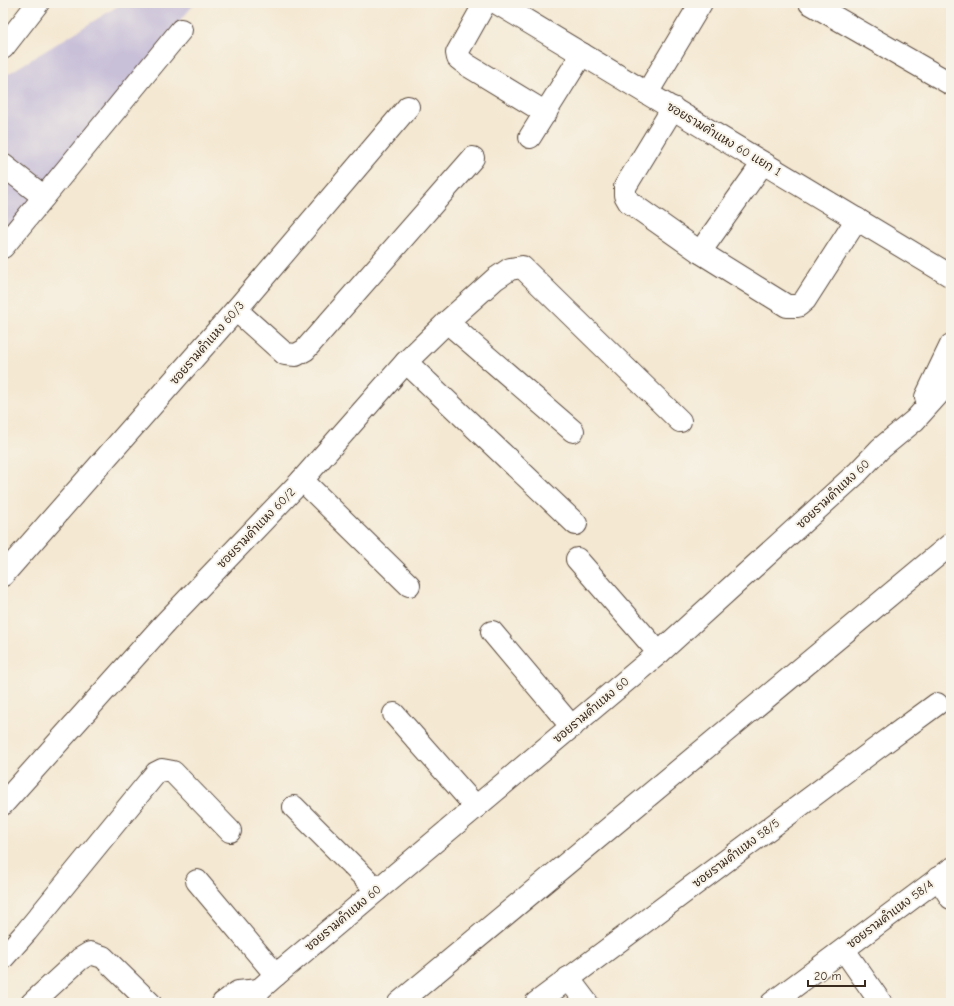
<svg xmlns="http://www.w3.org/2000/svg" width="954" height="1006" font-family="'Comic Neue','Playpen Sans Thai',sans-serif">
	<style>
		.industrial { fill: #c8bfd8 }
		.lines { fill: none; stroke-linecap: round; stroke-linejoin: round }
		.minor-casing { stroke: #574639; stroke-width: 24 }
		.minor { stroke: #fff; stroke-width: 22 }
		.labels { text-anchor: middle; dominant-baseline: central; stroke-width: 4; stroke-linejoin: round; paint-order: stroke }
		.street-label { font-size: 12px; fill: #3b2a1e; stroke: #f7f3e8 }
	</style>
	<rect width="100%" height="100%" fill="#f7f3e8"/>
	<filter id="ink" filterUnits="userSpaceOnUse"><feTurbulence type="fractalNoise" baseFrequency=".025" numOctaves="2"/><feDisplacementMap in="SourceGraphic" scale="8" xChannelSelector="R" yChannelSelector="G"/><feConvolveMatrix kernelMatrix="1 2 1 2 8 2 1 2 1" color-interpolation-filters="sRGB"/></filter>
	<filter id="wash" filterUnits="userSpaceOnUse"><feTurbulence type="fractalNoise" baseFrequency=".012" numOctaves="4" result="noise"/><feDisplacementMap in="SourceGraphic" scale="16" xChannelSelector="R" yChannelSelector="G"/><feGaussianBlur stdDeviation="0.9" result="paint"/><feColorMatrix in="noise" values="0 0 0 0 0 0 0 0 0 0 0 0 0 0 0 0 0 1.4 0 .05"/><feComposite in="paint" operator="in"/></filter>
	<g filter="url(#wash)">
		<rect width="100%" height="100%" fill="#f4e8d2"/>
		<path class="industrial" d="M 123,3 L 195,3 L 3,235 L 3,77 Z"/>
	</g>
	<g filter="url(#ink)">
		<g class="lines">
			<defs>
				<g id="minor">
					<path d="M 485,3 L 457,53 L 458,58 L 467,65 L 546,113"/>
					<path d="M 497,3 L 951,276"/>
					<path d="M 810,3 L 951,84"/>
					<path d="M 3,48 L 38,3"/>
					<path d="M 647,93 L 701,3"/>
					<path d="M 673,108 L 625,187 L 625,195 L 629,202 L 700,252 L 787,306 L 798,306 L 805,300 L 857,219"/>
					<path d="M 530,137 L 582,54"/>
					<path d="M 3,165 L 44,197 L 181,30"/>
					<path d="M 3,247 L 44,197"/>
					<path d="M 700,252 L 763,163"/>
					<path d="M 236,310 L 285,354 L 296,355 L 305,350 L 473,158"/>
					<path d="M 447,322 L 573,431"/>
					<path d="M 406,362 L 576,524"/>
					<path d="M 926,397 L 951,345"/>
					<path d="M 302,480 L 409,585"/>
					<path d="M 577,559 L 659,653"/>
					<path d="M 3,575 L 241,304 L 408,107"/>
					<path d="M 492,632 L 572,727"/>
					<path d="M 394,714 L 476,807"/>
					<path d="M 3,804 L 166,622 L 302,480 L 406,362 L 447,322 L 495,279 L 510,269 L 522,267 L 680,421"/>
					<path d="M 294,807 L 377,890"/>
					<path d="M 938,878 L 951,898"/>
					<path d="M 197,881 L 276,975"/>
					<path d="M 844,950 L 881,1003"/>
					<path d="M 3,958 L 27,931 L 156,773 L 162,770 L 173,772 L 230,831"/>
					<path d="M 568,978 L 587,1003"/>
					<path d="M 32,1003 L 80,959 L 90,953 L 103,957 L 150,1003"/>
					<path d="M 223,1003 L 238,992 L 259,990"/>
					<path d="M 255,1003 L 259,990 L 276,975 L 659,653 L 857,473 L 880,449 L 915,420 L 951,380"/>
					<path d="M 399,1003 L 951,544"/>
					<path d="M 536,1003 L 873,751 L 937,704"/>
					<path d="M 772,1003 L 951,869"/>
				</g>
			</defs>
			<use href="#minor" class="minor-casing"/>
			<use href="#minor" class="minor"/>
		</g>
	</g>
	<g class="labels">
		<g class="street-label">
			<text transform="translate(724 139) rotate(31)">ซอยรามคำแหง 60 แยก 1</text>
			<text transform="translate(207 343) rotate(-49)">ซอยรามคำแหง 60/3</text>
			<text transform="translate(833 494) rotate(-43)">ซอยรามคำแหง 60</text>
			<text transform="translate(256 528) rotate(-46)">ซอยรามคำแหง 60/2</text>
			<text transform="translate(591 710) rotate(-40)">ซอยรามคำแหง 60</text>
			<text transform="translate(736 853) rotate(-37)">ซอยรามคำแหง 58/5</text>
			<text transform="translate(890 914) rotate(-37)">ซอยรามคำแหง 58/4</text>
			<text transform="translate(343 918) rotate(-40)">ซอยรามคำแหง 60</text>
		</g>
	</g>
	<rect width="954" height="1006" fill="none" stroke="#f7f3e8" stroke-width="16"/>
	<path d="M808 980v6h57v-6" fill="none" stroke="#3b2a1e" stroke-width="2"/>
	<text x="814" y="980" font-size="12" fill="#3b2a1e" stroke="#f7f3e8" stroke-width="3" paint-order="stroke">20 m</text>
</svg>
